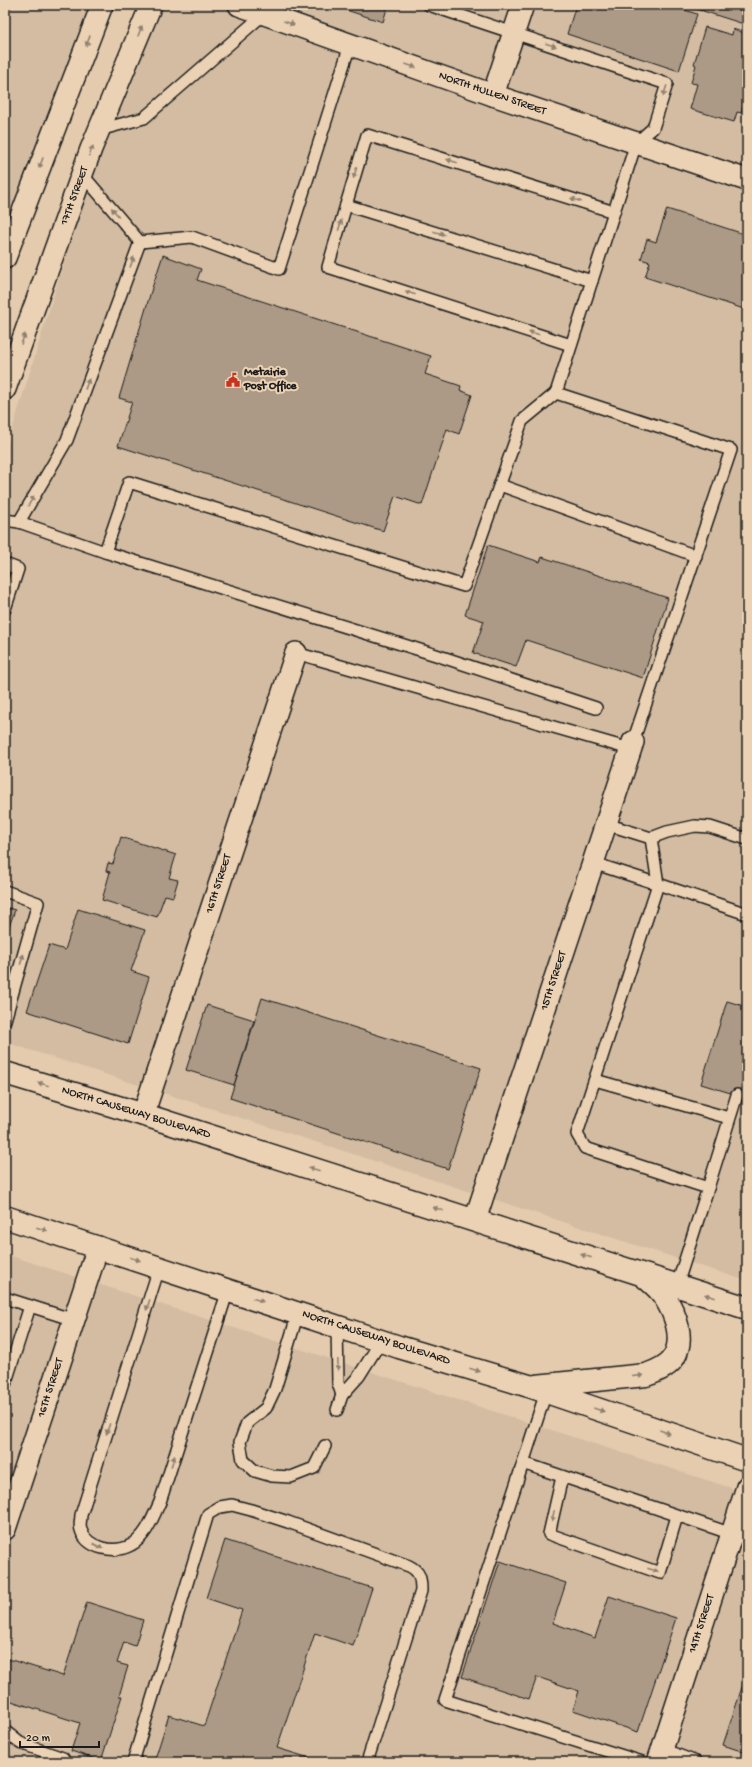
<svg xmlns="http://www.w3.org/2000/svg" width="752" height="1767" font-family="'Gochi Hand',sans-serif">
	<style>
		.built { fill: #d3bca2 }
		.building { fill: #ac9a86; stroke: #1c1c1c }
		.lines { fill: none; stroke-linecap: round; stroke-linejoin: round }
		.lane-casing { stroke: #1c1c1c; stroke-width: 14 }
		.street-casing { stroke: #1c1c1c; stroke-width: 24 }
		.highway-casing { stroke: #1c1c1c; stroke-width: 25 }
		.lane { stroke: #ecd2b4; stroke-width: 11 }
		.street { stroke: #ecd2b4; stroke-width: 21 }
		.highway { stroke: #ecd2b4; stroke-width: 22 }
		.oneway { fill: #8e8070 }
		.labels { text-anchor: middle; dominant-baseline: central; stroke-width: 4; stroke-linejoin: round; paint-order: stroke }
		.street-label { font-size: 12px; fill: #1c1c1c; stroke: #ecd2b4 }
		.poi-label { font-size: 12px; font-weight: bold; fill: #1c1c1c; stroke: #ecd2b4; text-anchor: start }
	</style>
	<rect width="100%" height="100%" fill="#e4cbae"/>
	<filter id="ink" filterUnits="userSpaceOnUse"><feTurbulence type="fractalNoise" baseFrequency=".025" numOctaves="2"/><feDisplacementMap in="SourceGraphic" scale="8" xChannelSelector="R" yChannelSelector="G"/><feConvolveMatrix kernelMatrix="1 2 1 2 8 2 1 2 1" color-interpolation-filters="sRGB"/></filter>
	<g filter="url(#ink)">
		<g class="built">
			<path d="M 5,5 L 101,5 L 5,288 Z"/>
			<path d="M 143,5 L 747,5 L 747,1281 L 5,1042 L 5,453 Z"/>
			<path d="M 5,1254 L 747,1493 L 747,1762 L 5,1762 Z"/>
		</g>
		<g class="building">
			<path d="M 341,5 L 388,5 L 383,22 L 340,8 Z"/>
			<path d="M 576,5 L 669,5 L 697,14 L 679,71 L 567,34 Z"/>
			<path d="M 683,5 L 704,5 L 702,11 Z"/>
			<path d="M 705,5 L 747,5 L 747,25 L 703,11 Z"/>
			<path d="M 705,27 L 732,35 L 733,29 L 747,34 L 747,107 L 743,106 L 741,113 L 737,112 L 734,122 L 690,109 L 697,84 L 691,83 L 696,65 L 694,64 Z"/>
			<path d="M 667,209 L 747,235 L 747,310 L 645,277 L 650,262 L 641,259 L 647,239 L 656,242 Z"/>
			<path d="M 163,255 L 201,269 L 197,280 L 431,356 L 425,374 L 461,386 L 460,390 L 472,395 L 459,434 L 447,429 L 422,505 L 395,496 L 383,531 L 118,446 L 132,402 L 119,398 L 152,288 Z"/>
			<path d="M 488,545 L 540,562 L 542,557 L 668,598 L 643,678 L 526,640 L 516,667 L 473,653 L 484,621 L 465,615 Z"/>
			<path d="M 121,837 L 176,855 L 169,878 L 178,880 L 173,897 L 165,895 L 157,917 L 102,900 L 110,872 L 106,871 L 108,863 L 113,864 Z"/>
			<path d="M 5,907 L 15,910 L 5,938 Z"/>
			<path d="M 78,909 L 145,930 L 131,971 L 149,977 L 128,1044 L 27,1011 L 49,945 L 65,950 Z"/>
			<path d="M 262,998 L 481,1068 L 448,1169 L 230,1098 Z"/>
			<path d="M 727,1001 L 747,1007 L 747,1098 L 701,1084 Z"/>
			<path d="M 207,1005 L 254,1020 L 234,1085 L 186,1070 Z"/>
			<path d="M 225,1540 L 372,1588 L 353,1646 L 315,1633 L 277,1748 L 316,1760 L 315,1762 L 154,1762 L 169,1715 L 204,1726 L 242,1610 L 206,1598 Z"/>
			<path d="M 500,1561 L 566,1583 L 553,1623 L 595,1638 L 609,1596 L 676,1618 L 638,1732 L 573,1710 L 579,1691 L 537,1677 L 529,1699 L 462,1677 Z"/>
			<path d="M 87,1602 L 143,1620 L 135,1646 L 124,1642 L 117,1663 L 128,1666 L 119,1696 L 122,1696 L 101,1761 L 71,1751 L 80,1723 L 5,1699 L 5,1658 L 63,1676 Z"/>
			<path d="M 747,1672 L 747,1753 L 723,1745 Z"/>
		</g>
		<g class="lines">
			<defs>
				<g id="lane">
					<path d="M 429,5 L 667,84 L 653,128 L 636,143 L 556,393 L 731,450 L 633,742"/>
					<path d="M 99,130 L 144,118 L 264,14"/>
					<path d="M 82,174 L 140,242"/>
					<path d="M 346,205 L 328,267 L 571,345"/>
					<path d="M 140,242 L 192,237 L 279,269 L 350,45"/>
					<path d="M 592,281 L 346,205 L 367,135 L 614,212"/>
					<path d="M 556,393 L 522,421 L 464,586 L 129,482 L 105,552 L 436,655 L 596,708"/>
					<path d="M 500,485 L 696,556"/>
					<path d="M 5,520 L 19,522 L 67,440 L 140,242"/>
					<path d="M 19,522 L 105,552"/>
					<path d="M 5,564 L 18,569 L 5,609"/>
					<path d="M 296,653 L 630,749"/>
					<path d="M 606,824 L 651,838 L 667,832 L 695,826 L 710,827 L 747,839"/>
					<path d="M 651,838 L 658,884 L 747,914"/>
					<path d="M 593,863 L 658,884 L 577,1134 L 585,1148 L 708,1188 L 677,1285"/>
					<path d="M 5,891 L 38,903 L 5,1020"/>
					<path d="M 595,1080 L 729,1118"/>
					<path d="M 708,1188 L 737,1095"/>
					<path d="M 159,1268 L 81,1515 C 81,1519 79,1526 81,1530 C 87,1549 115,1554 131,1545 C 146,1537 153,1517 160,1502 L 228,1290"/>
					<path d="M 5,1298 L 74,1320"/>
					<path d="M 298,1313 L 275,1389 L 266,1408 L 247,1423 L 240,1442 L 243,1460 L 255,1471 L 272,1476 L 291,1477 L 314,1468 L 325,1446"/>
					<path d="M 337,1326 L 338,1383 L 342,1395 L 359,1376 L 381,1341"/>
					<path d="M 5,1385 L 30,1306"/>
					<path d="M 337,1410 L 342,1395"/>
					<path d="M 523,1463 L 546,1392"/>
					<path d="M 562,1477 L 549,1534 L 660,1573 L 677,1516"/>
					<path d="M 5,1731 L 20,1743 L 63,1758 L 62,1762"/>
					<path d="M 662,1749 L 696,1762"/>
					<path d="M 133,1762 L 208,1514 L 220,1507 L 232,1505 L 251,1510 L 288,1522 L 409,1566 C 420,1571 421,1579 421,1591 L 367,1762"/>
					<path d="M 642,1762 L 445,1700 L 523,1463 L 747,1539"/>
				</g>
				<g id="street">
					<path d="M 239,5 L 493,95 L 747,180"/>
					<path d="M 493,95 L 523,5"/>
					<path d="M 5,258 L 102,5"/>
					<path d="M 5,389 L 91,149 L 151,5"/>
					<path d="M 143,1115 L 296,653"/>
					<path d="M 475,1220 L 633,742"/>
					<path d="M 5,1529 L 98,1247"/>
					<path d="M 658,1762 L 747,1487"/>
				</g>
				<g id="highway">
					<path d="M 5,1073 L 151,1117 L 747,1308"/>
					<path d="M 5,1217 L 399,1347 L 529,1386 L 747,1460"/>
					<path d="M 536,1386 L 646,1375 C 655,1372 668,1367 674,1357 C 685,1338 675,1313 664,1296 C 659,1288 651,1282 644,1276"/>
				</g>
			</defs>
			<use href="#lane" class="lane-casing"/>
			<use href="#street" class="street-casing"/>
			<use href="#highway" class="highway-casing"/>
			<use href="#lane" class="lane"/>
			<use href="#street" class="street"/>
			<use href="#highway" class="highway"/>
		</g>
		<defs><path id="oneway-solid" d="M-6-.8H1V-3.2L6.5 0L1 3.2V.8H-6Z"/></defs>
		<g class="oneway">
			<use href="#oneway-solid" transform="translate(289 23) rotate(20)"/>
			<use href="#oneway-solid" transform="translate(140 31) rotate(-68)"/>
			<use href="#oneway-solid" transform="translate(88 41) rotate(111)"/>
			<use href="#oneway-solid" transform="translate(551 45) rotate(18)"/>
			<use href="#oneway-solid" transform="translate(411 66) rotate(19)"/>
			<use href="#oneway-solid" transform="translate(665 91) rotate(108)"/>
			<use href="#oneway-solid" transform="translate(91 151) rotate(-69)"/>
			<use href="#oneway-solid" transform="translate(452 161) rotate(-163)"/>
			<use href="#oneway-solid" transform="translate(41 163) rotate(111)"/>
			<use href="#oneway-solid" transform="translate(355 173) rotate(107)"/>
			<use href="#oneway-solid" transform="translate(576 200) rotate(-163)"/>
			<use href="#oneway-solid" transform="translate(115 212) rotate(-130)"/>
			<use href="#oneway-solid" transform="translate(340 225) rotate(-74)"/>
			<use href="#oneway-solid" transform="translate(439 233) rotate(17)"/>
			<use href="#oneway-solid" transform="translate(132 262) rotate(-70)"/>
			<use href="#oneway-solid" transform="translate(410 293) rotate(-162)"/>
			<use href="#oneway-solid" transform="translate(534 333) rotate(-162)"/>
			<use href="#oneway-solid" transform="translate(23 339) rotate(-70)"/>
			<use href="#oneway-solid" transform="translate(87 384) rotate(-70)"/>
			<use href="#oneway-solid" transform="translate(31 501) rotate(-60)"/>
			<use href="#oneway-solid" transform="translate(22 959) rotate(-74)"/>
			<use href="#oneway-solid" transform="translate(43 1084) rotate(-163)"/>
			<use href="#oneway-solid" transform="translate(314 1169) rotate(-162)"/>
			<use href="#oneway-solid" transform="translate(438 1209) rotate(-162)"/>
			<use href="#oneway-solid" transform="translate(42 1229) rotate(18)"/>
			<use href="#oneway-solid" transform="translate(586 1256) rotate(-162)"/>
			<use href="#oneway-solid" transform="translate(135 1259) rotate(18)"/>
			<use href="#oneway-solid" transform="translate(710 1296) rotate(-162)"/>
			<use href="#oneway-solid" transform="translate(258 1300) rotate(18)"/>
			<use href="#oneway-solid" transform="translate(148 1305) rotate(108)"/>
			<use href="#oneway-solid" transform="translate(338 1365) rotate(88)"/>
			<use href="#oneway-solid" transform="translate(475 1370) rotate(17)"/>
			<use href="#oneway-solid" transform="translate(638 1376) rotate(-5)"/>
			<use href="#oneway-solid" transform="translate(599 1410) rotate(19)"/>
			<use href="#oneway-solid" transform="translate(108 1429) rotate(108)"/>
			<use href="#oneway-solid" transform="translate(665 1432) rotate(19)"/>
			<use href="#oneway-solid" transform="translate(173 1461) rotate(-72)"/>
			<use href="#oneway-solid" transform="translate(553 1516) rotate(103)"/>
			<use href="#oneway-solid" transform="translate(98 1546) rotate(28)"/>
			<use href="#oneway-solid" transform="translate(653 1570) rotate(18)"/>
		</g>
	</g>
	<defs>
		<symbol id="civic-bare" viewBox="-9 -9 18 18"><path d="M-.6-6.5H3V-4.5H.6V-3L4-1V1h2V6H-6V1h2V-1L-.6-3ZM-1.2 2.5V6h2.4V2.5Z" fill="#c8321e" stroke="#ecd2b4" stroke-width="2.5" paint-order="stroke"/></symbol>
	</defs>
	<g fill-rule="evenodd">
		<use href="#civic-bare" x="223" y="370" width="20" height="20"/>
	</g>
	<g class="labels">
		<g class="street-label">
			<text transform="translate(492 94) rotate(19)">NORTH HULLEN STREET</text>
			<text transform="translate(75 196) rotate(-70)">17TH STREET</text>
			<text transform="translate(219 884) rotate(-72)">16TH STREET</text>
			<text transform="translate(554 981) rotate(-72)">15TH STREET</text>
			<text transform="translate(136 1113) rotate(17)">NORTH CAUSEWAY BOULEVARD</text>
			<text transform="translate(376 1338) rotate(18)">NORTH CAUSEWAY BOULEVARD</text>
			<text transform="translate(51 1388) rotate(-72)">16TH STREET</text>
			<text transform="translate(702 1624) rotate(-72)">14TH STREET</text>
		</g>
		<g class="poi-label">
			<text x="244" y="373">Metairie<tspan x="244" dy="14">Post Office</tspan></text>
		</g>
	</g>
	<rect width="752" height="1767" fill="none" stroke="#ecd2b4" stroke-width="20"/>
	<rect x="10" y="10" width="732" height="1747" fill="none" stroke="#1c1c1c" stroke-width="1.5" filter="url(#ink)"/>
	<path d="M20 1741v6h79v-6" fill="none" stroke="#1c1c1c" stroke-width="2"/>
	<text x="26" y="1741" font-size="12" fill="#1c1c1c" stroke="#ecd2b4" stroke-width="3" paint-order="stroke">20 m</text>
</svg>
